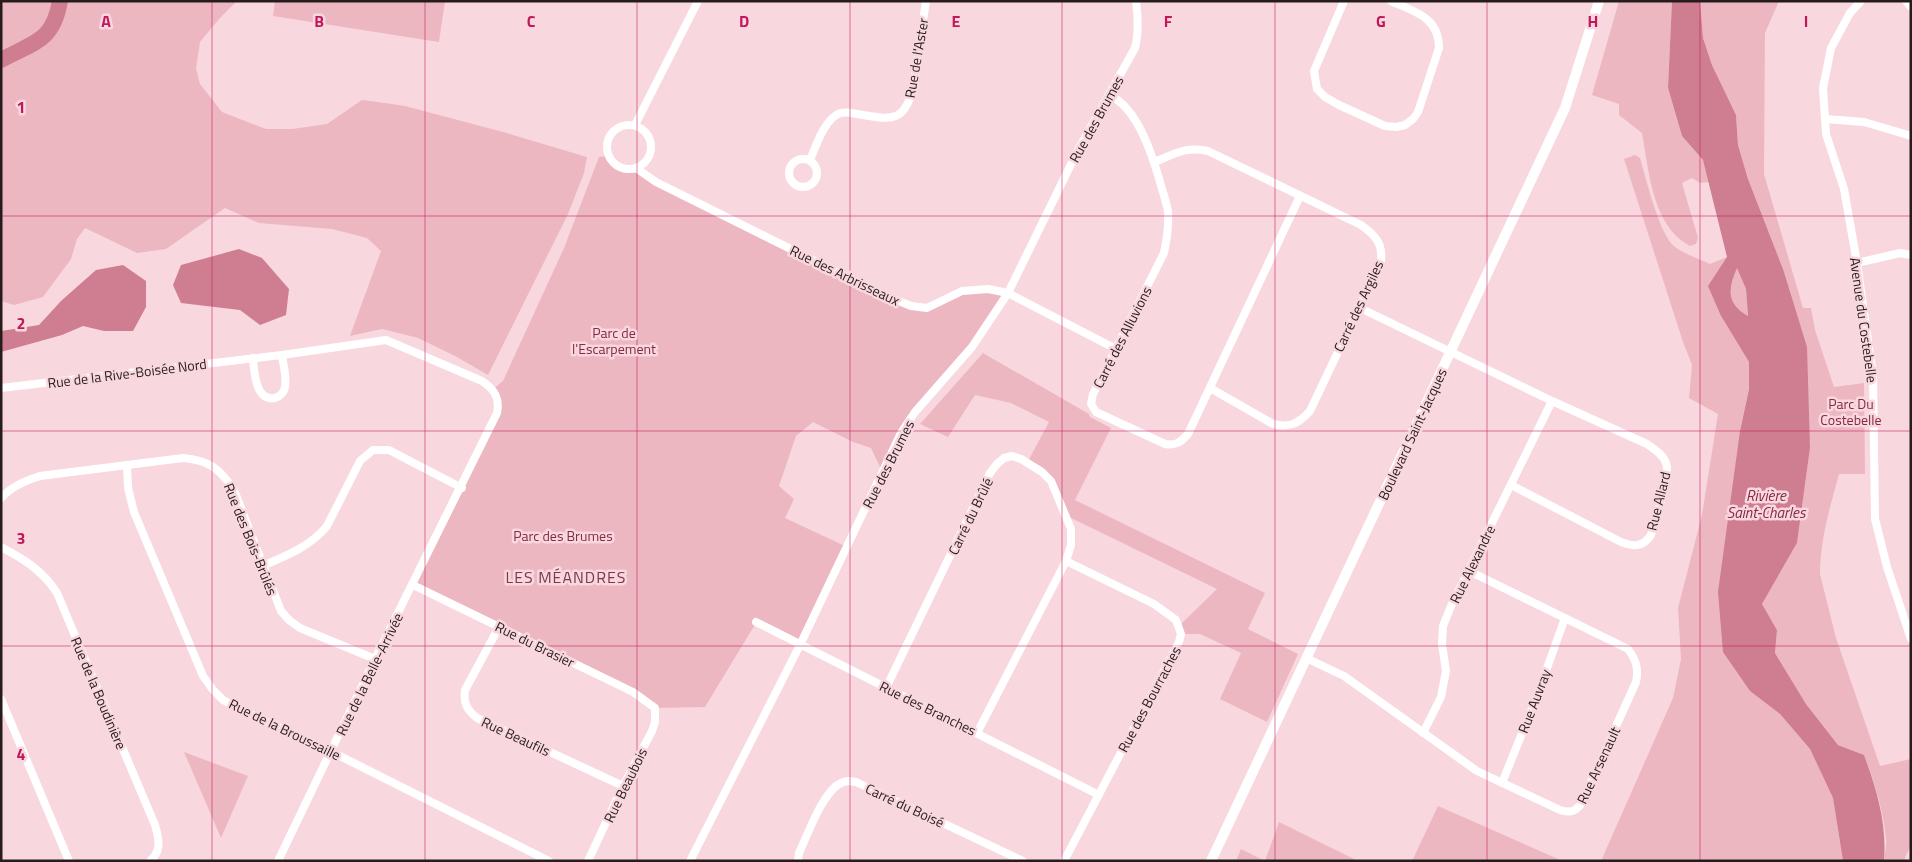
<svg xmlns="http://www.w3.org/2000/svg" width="1912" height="862" font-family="'Titillium Web',sans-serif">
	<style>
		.green { fill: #edb7c1 }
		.water { fill: #ce7e90; fill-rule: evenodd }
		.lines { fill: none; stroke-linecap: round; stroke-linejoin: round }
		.river { stroke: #ce7e90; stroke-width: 16 }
		.minor { stroke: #fff; stroke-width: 8 }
		.tertiary { stroke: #fff; stroke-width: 10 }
		.grid { fill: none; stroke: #c2185b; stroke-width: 1; stroke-opacity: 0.55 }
		.labels { text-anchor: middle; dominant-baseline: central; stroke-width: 5; stroke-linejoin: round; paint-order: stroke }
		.street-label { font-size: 14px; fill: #261b1d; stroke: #f8d8de }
		.park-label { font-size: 14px; fill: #872845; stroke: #f8d8de }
		.water-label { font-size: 15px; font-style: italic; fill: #852643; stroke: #f8d8de }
		.quarter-label { font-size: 16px; letter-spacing: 1px; fill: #7e374a; stroke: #f8d8de }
		.grid-label { font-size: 16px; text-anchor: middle; font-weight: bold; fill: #c2185b; stroke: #f8d8de; stroke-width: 5; stroke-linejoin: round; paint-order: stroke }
	</style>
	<rect width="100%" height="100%" fill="#f8d8de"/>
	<g class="green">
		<path d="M 1,1 L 237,1 L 219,19 L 200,42 L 196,68 L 200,84 L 222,112 L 266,129 L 292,129 L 327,124 L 362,100 L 378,102 L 405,106 L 503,132 L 587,157 L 584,173 L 568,214 L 488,375 L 455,356 L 418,338 L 382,329 L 350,336 L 381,251 L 367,238 L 332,229 L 259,223 L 225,208 L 166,249 L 137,253 L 85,228 L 77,239 L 71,259 L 43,297 L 14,305 L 1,301 Z"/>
		<path d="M 275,1 L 445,1 L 439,42 L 273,16 Z"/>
		<path d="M 1619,1 L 1672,1 L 1668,88 L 1682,136 L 1703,160 L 1709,182 L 1700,183 L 1692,178 L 1682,183 L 1698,238 L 1696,244 L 1690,246 C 1652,226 1649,171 1642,133 L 1619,115 L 1619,104 L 1592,95 Z"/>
		<path d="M 1700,1 L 1779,1 L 1765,33 L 1764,174 L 1803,308 L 1811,308 L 1815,330 L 1834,387 L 1864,383 L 1865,474 L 1839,474 C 1830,507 1820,540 1820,574 L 1836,638 L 1880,766 L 1911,759 L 1911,846 L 1905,857 L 1905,861 L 1884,861 C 1885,853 1887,845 1886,838 C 1883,809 1874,781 1864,755 L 1838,745 L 1806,704 L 1775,653 L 1777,630 L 1762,604 L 1797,543 L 1810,448 L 1783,269 L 1748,179 L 1738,145 L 1736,115 L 1712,65 L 1703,38 Z"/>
		<path d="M 1635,155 L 1640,158 C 1646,178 1659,235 1675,247 C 1685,254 1699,259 1710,264 L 1727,257 L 1721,316 L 1749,362 L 1749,388 L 1740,431 L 1736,668 L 1750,691 L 1780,714 L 1810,749 L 1833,798 L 1843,861 L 1601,861 L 1673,698 L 1681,659 L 1678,608 L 1702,515 L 1718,414 L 1689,398 L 1692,365 L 1683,342 L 1624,159 Z"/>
		<path d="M 609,156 C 616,166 624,169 636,168 L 877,292 L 927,308 L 962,291 L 1008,293 L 984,331 L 915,412 L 882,471 L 871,448 L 853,442 L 813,422 L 796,436 L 779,486 L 794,499 L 785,518 L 847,547 L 800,645 L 756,623 L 705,707 L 655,708 L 647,701 L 413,585 L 497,414 L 493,389 L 503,381 L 564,248 L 599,157 Z"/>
		<path d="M 1737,267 L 1746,289 L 1748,316 C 1726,304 1728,288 1737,267 Z"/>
		<path d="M 983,353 L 1089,414 L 1090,417 L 1111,428 L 1075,500 L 1265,593 L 1248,629 L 1298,654 L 1267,722 L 1220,699 L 1241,653 L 1200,634 L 1181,634 L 1181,624 L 1217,589 L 1065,515 L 1051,481 L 1027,463 L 1049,422 L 1011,403 L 975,395 L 948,437 L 920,424 Z"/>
		<path d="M 184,752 L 248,776 L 221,838 Z"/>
		<path d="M 1438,806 L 1558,859 L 1562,861 L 1412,861 Z"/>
		<path d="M 1279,822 L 1358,861 L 1236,861 L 1241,849 L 1265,861 Z"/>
	</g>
	<g class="water">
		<path d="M 1672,1 L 1700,1 L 1703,38 L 1712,65 L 1736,115 L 1738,145 L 1748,179 L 1783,269 L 1807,347 L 1810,448 L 1797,543 L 1762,604 L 1777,630 L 1775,653 L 1806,704 L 1838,745 L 1864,755 C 1877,790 1887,824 1884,861 L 1843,861 L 1833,798 L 1810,749 L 1780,714 L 1750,691 L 1723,652 L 1718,592 L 1740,431 L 1749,389 L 1749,362 L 1721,316 L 1708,286 L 1727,257 L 1703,160 L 1682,136 L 1668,88 ZM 1737,268 L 1746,289 L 1748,316 C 1726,304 1728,288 1737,268 Z"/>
		<path d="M 239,249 L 262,258 L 289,289 L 286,315 L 260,325 L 240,310 L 181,303 L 173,285 L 181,265 Z"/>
		<path d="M 123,265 L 146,281 L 146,307 L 133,331 L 104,331 L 83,326 L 62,335 L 1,352 L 1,331 L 39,325 L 61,301 L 96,270 Z"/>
	</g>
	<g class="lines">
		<path class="river" d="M 1,60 C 34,42 53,42 60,1"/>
		<g class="minor">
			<path d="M 1344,1 L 1314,71 L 1317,89 L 1325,97 L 1339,105 L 1385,126 L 1396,127 L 1405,125 L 1413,119 L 1418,112 L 1439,48 C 1439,17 1415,12 1391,1"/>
			<path d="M 1861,1 L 1850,13 L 1831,48 L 1823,88 L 1826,134 L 1844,189 L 1857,263 L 1873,375 L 1875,519 L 1887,567 L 1911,639"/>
			<path d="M 1906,1 L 1911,7"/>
			<path d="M 1109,95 C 1139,108 1154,160 1162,189 C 1164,196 1167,204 1168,212 C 1169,226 1167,239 1164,253 L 1093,394 L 1091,404 L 1096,412 L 1165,444 C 1176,446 1181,442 1188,434 L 1300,196"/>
			<path d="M 1825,119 L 1864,122 L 1911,136"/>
			<path d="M 635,125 L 698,1"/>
			<circle cx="629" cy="147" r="22"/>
			<circle cx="803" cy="173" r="14"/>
			<path d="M 810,160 C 816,146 824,121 838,114 C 845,111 851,113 857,114 C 889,119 904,125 913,88 L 926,1"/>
			<path d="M 1154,162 C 1175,154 1186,146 1208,151 L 1361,225 C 1375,235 1383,243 1381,261 L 1310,411 C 1298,424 1290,428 1273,424 L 1210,388"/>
			<path d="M 636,168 L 656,182 L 877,292 L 911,306 L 927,308 L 962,291 L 988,289 L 1008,293 L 1116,349"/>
			<path d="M 1857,263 L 1900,253 L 1911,255"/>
			<path d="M 1358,307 L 1552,401 L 1647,444 C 1654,449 1663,454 1666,463 C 1671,475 1655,520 1651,535 C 1643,547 1634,547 1621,542 L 1511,485"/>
			<path d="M 253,358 C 254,370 255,402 275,398 C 281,396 284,392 285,387 C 287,377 283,364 282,355"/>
			<path d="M 1,388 L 282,355 L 386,340 L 482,381 C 495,390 500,398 497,413 L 375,659 L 278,861"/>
			<path d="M 127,465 L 128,488 L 134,512 L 203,676 L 213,690 L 223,700 L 242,710 L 332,752 L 549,861"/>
			<path d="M 1,498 C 12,486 25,481 40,476 L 183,458 C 209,460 220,469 234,490 L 281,611 L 289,620 L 300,628 L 375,659"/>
			<path d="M 1,547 C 24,559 43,571 57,593 L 155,825 C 159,839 162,851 150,861"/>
			<path d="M 262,566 C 286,556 311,546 327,526 L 360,461 L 373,450 L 389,450 L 462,488"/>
			<path d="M 413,585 L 633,692 L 655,708 L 655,722 L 652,731 L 623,786 L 588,861"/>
			<path d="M 756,622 L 1099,795"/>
			<path d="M 499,627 L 465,690 C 463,703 467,710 477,718 L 623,786"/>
			<path d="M 1306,658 L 1344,676 L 1477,771 L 1560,810 C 1569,813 1575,812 1581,804 L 1636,682 C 1639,669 1636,660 1628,649 L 1469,571"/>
			<path d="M 886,688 L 990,473 L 997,464 L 1004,458 L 1012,456 L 1021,459 L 1042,472 L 1051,481 L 1071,529 L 1071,545 L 1066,561 L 977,733"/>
			<path d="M 1,699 L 69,861"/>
			<path d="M 1423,733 L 1441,697 L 1446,671 L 1442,644 L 1443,626 L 1451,606 L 1552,401"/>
			<path d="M 1502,783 L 1537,696 L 1565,618"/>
			<path d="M 690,861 L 800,645 L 901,433 L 915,412 L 972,347 L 1008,293 L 1078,150 L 1135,48 C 1139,33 1138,17 1136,1"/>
			<path d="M 798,861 L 799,853 C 808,834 823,791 841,783 C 846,780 851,781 856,782 L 1023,861"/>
			<path d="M 1064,861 L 1179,642 L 1181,634 L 1176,620 L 1154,604 L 1066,561"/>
		</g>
		<path class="tertiary" d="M 1211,861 L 1565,108 L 1599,1"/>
	</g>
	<path class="grid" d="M 212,1 L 212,861M 425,1 L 425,861M 637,1 L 637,861M 850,1 L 850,861M 1062,1 L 1062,861M 1275,1 L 1275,861M 1487,1 L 1487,861M 1700,1 L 1700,861M 1,216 L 1911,216M 1,431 L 1911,431M 1,646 L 1911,646"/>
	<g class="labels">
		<g class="street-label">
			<text transform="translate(916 58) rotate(-80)">Rue de l'Aster</text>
			<text transform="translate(1096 119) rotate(-61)">Rue des Brumes</text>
			<text transform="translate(845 275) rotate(26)">Rue des Arbrisseaux</text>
			<text transform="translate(1358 306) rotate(-65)">Carré des Argiles</text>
			<text transform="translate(1864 320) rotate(82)">Avenue du Costebelle</text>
			<text transform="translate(1122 337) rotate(-63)">Carré des Alluvions</text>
			<text transform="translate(127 373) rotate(-7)">Rue de la Rive-Boisée Nord</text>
			<text transform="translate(1412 434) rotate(-65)">Boulevard Saint-Jacques</text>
			<text transform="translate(888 464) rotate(-63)">Rue des Brumes</text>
			<text transform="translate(1658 501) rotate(-76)">Rue Allard</text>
			<text transform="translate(970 516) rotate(-64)">Carré du Brûlé</text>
			<text transform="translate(251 539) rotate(68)">Rue des Bois-Brûlés</text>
			<text transform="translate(1472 564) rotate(-64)">Rue Alexandre</text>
			<text transform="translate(535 644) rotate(26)">Rue du Brasier</text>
			<text transform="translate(369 674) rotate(-64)">Rue de la Belle-Arrivée</text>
			<text transform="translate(99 693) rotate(67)">Rue de la Boudinière</text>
			<text transform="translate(1149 699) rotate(-62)">Rue des Bourraches</text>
			<text transform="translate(1534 701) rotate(-69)">Rue Auvray</text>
			<text transform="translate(928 708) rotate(26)">Rue des Branches</text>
			<text transform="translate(285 729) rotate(26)">Rue de la Broussaille</text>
			<text transform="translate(516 736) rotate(25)">Rue Beaufils</text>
			<text transform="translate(1598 765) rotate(-65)">Rue Arsenault</text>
			<text transform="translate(625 785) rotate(-64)">Rue Beaubois</text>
			<text transform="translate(905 805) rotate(25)">Carré du Boisé</text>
		</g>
		<g class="park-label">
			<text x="614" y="332">Parc de<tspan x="614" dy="16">l'Escarpement</tspan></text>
			<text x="1851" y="403">Parc Du<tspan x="1851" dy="16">Costebelle</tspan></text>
			<text x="563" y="535">Parc des Brumes</text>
		</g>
		<g class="water-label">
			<text x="1766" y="495">Rivière<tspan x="1766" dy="17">Saint-Charles</tspan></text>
		</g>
		<g class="quarter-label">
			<text x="566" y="577">LES MÉANDRES</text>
		</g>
	</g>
	<g class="grid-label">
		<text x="106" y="27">A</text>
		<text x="319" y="27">B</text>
		<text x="531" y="27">C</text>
		<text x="744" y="27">D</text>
		<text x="956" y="27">E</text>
		<text x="1168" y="27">F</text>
		<text x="1381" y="27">G</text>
		<text x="1593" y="27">H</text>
		<text x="1806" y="27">I</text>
		<text x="21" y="113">1</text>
		<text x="21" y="329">2</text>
		<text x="21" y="544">3</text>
		<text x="21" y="760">4</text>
	</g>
	<rect width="1912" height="862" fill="none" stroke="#261b1d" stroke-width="5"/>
</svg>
